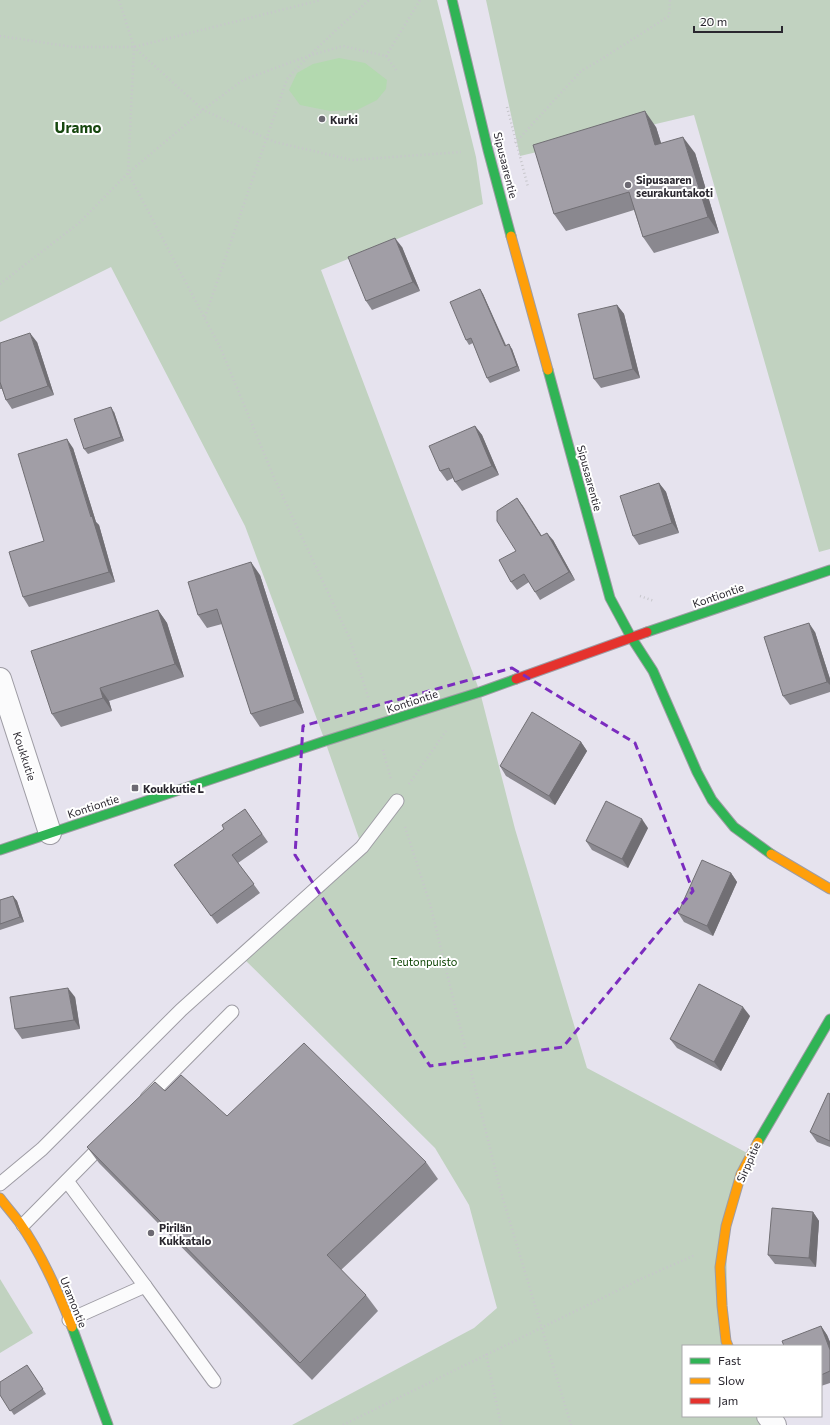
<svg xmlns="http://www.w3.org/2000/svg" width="830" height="1425" font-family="Commissioner,sans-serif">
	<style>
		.green { fill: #c1d2c0 }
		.water { fill: #b3d9af }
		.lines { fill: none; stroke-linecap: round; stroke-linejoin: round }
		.lane-casing { stroke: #9e9ca4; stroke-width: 15 }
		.street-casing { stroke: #9e9ca4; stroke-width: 24 }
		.fast-casing { stroke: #9e9ca4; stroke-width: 11 }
		.slow-casing { stroke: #9e9ca4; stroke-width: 11 }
		.jam-casing { stroke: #9e9ca4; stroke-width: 11 }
		.path { stroke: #c7c6cb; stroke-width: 2.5; stroke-dasharray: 1 3; stroke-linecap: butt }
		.lane { stroke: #fbfbfc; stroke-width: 13 }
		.street { stroke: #fbfbfc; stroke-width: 22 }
		.fast { stroke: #30b455; stroke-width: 9 }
		.slow { stroke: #ff9f0a; stroke-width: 9 }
		.jam { stroke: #e5322d; stroke-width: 9 }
		.wall { fill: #8a888f }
		.shaded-wall { fill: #716f74 }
		.building { fill: #a19ea6; stroke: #716f74 }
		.marked { fill: none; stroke: #7b2cbf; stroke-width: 3; stroke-dasharray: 8 5; stroke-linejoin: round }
		.poi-dot { fill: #6c6972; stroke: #fff; stroke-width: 1.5 }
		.labels { text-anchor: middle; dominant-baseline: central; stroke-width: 4; stroke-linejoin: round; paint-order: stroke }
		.poi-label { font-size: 11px; font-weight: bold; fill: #2a272f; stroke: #fff; text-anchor: start }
		.street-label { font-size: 11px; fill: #2a272f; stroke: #fff }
		.park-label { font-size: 11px; fill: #0b4300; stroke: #fff }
		.district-label { font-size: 15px; font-weight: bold; fill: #17470f; stroke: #fff }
	</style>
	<rect width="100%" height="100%" fill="#e6e3ee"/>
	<g class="green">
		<path d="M 0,0 L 437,0 L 476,157 L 483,204 L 321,270 L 480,692 L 515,829 L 587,1068 L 751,1155 L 726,1226 L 728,1346 L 683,1346 L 683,1416 L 768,1416 L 775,1425 L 292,1425 L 474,1328 L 497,1308 L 469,1205 L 435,1148 L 241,956 L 362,847 L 325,741 L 245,526 L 111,267 L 0,322 Z"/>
		<path d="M 486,0 L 830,0 L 830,549 L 819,552 L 694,115 L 520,156 Z"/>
		<path d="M 0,1279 L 33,1333 L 0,1353 Z"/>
	</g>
	<path class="water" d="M 339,58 L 365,63 L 387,80 L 386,89 L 377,100 L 357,110 L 330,111 L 300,105 L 289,90 L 297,73 L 313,64 Z"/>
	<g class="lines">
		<defs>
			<g id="lane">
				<path d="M 147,1098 L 232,1012"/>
				<path d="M 67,1181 L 145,1286 L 69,1320"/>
				<path d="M 0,1184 L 42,1149 L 181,1010 L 362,847 L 397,801"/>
				<path d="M 23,1225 L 104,1143"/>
				<path d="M 145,1286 L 214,1381"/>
			</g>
			<g id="street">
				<path d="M 0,679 L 50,833"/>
				<path d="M 768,1416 L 775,1425"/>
			</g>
			<g id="fast">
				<path d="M 452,0 L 488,150 L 511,236"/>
				<path d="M 548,370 L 610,598 L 631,637 L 653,671 L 697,772 L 712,800 L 734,827 L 771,854"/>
				<path d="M 647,632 L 830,570"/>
				<path d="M 0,850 L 325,741 L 480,692 L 516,679"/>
				<path d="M 758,1142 L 830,1019"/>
				<path d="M 72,1327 L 108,1425"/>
			</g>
			<g id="slow">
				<path d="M 511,236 L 548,370"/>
				<path d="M 771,854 L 830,889"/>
				<path d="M 0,1198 C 6,1206 13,1214 19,1222 C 42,1254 58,1291 72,1327"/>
				<path d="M 728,1346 L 726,1341 L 722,1306 L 720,1267 L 726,1226 L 741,1174 L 758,1142"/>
			</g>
			<path id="jam" d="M 516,679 L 647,632"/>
		</defs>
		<use href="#lane" class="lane-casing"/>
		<use href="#street" class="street-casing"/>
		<use href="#fast" class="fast-casing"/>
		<use href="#slow" class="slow-casing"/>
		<use href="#jam" class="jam-casing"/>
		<g class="path">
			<path d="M 119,0 L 134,47 L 128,173 L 221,349 L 275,480 L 350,639 L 369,700"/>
			<path d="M 0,36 L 73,47 L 134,47 L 321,0"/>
			<path d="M 134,47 L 203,110 L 275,142 L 352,160 L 461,152"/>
			<path d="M 386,56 L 420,0"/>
			<path d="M 507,107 L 528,187"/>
			<path d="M 515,143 L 581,71 L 600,60 L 669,16 L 670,0"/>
			<path d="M 0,284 L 79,223 L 128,173 L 203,110 L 243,80 L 308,56 L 343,46 L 386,56 L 397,71"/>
			<path d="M 205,317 L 287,79 C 312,51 341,26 369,0"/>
			<path d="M 640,596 L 654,601"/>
			<path d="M 383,750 L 391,780"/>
			<path d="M 409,784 L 446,731"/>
			<path d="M 405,827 L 430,904 L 500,1189 L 571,1425"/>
			<path d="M 486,1354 L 501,1425"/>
			<path d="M 343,1425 L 643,1278 L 695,1255"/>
		</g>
		<use href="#lane" class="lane"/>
		<use href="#street" class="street"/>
		<use href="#fast" class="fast"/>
		<use href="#slow" class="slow"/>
		<use href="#jam" class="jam"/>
	</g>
	<g class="wall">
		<path d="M 656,127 L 661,143 L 695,153 L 719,233 L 654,253 L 643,237 L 634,210 L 566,231 L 554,214 Z"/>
		<path d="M 402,247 L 420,291 L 372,310 L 366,301 Z"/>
		<path d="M 480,289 L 483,294 L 506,345 L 512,349 L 520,371 L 490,383 L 487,378 L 473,343 L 469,345 L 466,340 Z"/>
		<path d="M 617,305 L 624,314 L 640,378 L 601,388 L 594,379 Z"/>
		<path d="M 37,342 L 54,395 L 12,409 L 6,400 L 2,389 L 0,389 L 0,343 Z"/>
		<path d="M 114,412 L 124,441 L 88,454 L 84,449 Z"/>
		<path d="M 475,426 L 482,435 L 499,475 L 462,491 L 455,482 L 453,478 L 447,481 L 440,471 Z"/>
		<path d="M 73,448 L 96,522 L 99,525 L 115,582 L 29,607 L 23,597 L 44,541 Z"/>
		<path d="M 659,483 L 666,492 L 679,533 L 639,545 L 633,536 Z"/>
		<path d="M 517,498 L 541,536 L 553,540 L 575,580 L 540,600 L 535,592 L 529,582 L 517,590 L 511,582 L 516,551 Z"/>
		<path d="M 260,575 L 304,713 L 260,727 L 251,714 L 222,624 L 207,628 L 198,615 Z"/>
		<path d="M 158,610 L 167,623 L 184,677 L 109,701 L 112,711 L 61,727 L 52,714 Z"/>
		<path d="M 815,632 L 830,679 L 830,692 L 790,705 L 783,696 Z"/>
		<path d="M 581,742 L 587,751 L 555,805 L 506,776 L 500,766 Z"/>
		<path d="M 245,809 L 268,842 L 238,863 L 260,893 L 217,924 L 174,865 L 224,829 Z"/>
		<path d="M 648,828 L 628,868 L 592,850 L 586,841 Z"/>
		<path d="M 731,873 L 737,882 L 713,936 L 684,922 L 678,913 Z"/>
		<path d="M 13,896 L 17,901 L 24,922 L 0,930 L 0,900 Z"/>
		<path d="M 75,997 L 80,1029 L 22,1039 L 15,1029 Z"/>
		<path d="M 750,1016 L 721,1071 L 677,1048 L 670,1039 Z"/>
		<path d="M 165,1091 L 227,1116 L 426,1162 L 438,1179 L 341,1270 L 366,1295 L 378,1311 L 312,1380 L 99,1163 L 87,1147 Z"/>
		<path d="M 830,1094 L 830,1147 L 817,1142 L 810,1132 Z"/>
		<path d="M 813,1212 L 819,1221 L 816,1267 L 775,1264 L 768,1255 Z"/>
		<path d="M 821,1326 L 827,1335 L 830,1342 L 830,1383 L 821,1386 Z"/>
		<path d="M 27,1365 L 46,1394 L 14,1415 L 0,1395 Z"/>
	</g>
	<g class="shaded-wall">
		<path d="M 645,111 L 656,127 L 667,162 L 655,145 Z"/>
		<path d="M 683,137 L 695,153 L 719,233 L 708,217 Z"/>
		<path d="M 395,238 L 402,247 L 420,291 L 413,282 Z"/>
		<path d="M 480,289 L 483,294 L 508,351 L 505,346 Z"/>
		<path d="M 617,305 L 624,314 L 640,378 L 633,369 Z"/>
		<path d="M 30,333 L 37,342 L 54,395 L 48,386 Z"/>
		<path d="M 509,344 L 512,349 L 520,371 L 517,366 Z"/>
		<path d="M 111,407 L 114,412 L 124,441 L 121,437 Z"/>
		<path d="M 475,426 L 482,435 L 499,475 L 492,466 Z"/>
		<path d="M 67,439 L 73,448 L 96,522 L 99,525 L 115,582 L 109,572 Z"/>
		<path d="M 659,483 L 666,492 L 679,533 L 672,523 Z"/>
		<path d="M 517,498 L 523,506 L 547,544 L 541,536 Z"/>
		<path d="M 547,533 L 553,540 L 575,580 L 569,572 Z"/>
		<path d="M 251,562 L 260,575 L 304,713 L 295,700 Z"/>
		<path d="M 158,610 L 167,623 L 184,677 L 175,664 Z"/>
		<path d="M 809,623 L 815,632 L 830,679 L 830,685 L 827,682 Z"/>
		<path d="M 100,688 L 109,701 L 112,711 L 103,698 Z"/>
		<path d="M 581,742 L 587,751 L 555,805 L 549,796 Z"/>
		<path d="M 642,819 L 648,828 L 628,868 L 622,859 Z"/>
		<path d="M 731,873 L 737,882 L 713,936 L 707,926 Z"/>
		<path d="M 13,896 L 17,901 L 24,922 L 20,917 Z"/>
		<path d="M 68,988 L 75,997 L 80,1029 L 74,1020 Z"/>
		<path d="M 743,1007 L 750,1016 L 721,1071 L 714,1062 Z"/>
		<path d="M 813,1212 L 819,1221 L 816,1267 L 809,1258 Z"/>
		<path d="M 821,1326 L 827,1335 L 830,1342 L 830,1350 Z"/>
	</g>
	<g class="building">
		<path d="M 645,111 L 655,145 L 683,137 L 708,217 L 643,237 L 629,192 L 554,214 L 533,145 Z"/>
		<path d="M 395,238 L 413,282 L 366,301 L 348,257 Z"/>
		<path d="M 480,289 L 505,346 L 509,344 L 517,366 L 487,378 L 471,338 L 466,340 L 450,302 Z"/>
		<path d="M 617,305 L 633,369 L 594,379 L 578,314 Z"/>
		<path d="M 30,333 L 48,386 L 6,400 L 0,382 L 0,343 Z"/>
		<path d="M 111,407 L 121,437 L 84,449 L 74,419 Z"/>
		<path d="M 475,426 L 492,466 L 455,482 L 449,468 L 440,471 L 429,446 Z"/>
		<path d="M 67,439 L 91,517 L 92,516 L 109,572 L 23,597 L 9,552 L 44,541 L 18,454 Z"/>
		<path d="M 659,483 L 672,523 L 633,536 L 620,496 Z"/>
		<path d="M 517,498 L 541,536 L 547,533 L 569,572 L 535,592 L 524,574 L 511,582 L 499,560 L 516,551 L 497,521 L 497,511 Z"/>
		<path d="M 251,562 L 295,700 L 251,714 L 217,609 L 198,615 L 188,582 Z"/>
		<path d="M 158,610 L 175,664 L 100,688 L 103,698 L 52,714 L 31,651 Z"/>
		<path d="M 809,623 L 827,682 L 783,696 L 764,637 Z"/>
		<path d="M 532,712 L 581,742 L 549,796 L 500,766 Z"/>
		<path d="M 606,801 L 642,819 L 622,859 L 586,841 Z"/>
		<path d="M 245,809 L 262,834 L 232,855 L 254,884 L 211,916 L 174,865 L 224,829 L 222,825 Z"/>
		<path d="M 702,860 L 731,873 L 707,926 L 678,913 Z"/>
		<path d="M 13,896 L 20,917 L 0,924 L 0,900 Z"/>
		<path d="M 699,984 L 743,1007 L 714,1062 L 670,1039 Z"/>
		<path d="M 68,988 L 74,1020 L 15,1029 L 10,997 Z"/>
		<path d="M 304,1043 L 426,1162 L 327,1255 L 366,1295 L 300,1363 L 87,1147 L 155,1082 L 165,1091 L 181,1075 L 227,1116 Z"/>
		<path d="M 828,1093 L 830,1094 L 830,1141 L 810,1132 Z"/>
		<path d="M 772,1208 L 813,1212 L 809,1258 L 768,1255 Z"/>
		<path d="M 821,1326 L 830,1350 L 830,1371 L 821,1375 L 821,1346 L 784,1346 L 782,1341 Z"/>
		<path d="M 27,1365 L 43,1389 L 10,1411 L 0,1395 L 0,1382 Z"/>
	</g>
	<path class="marked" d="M 512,668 L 635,743 L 693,891 L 563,1047 L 430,1066 L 295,855 L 303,726 Z"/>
	<g class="poi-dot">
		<circle cx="322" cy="119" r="4"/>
		<circle cx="628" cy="185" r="4"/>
		<rect x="131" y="784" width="8" height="8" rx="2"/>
		<circle cx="151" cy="1233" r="4"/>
	</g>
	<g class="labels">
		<g class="poi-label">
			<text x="330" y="119">Kurki</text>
			<text x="636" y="179">Sipusaaren<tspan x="636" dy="13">seurakuntakoti</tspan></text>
			<text x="143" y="788">Koukkutie L</text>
			<text x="159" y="1227">Pirilän<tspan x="159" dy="13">Kukkatalo</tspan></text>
		</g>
		<g class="street-label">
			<text transform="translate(506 165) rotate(76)">Sipusaarentie</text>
			<text transform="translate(590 478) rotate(75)">Sipusaarentie</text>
			<text transform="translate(718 595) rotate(-19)">Kontiontie</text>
			<text transform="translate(412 701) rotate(-18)">Kontiontie</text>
			<text transform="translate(25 756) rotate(72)">Koukkutie</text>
			<text transform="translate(93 806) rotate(-18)">Kontiontie</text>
			<text transform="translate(748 1162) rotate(-66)">Sirppitie</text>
			<text transform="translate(74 1302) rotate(68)">Uramontie</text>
		</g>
		<g class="park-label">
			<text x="424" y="961">Teutonpuisto</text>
		</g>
		<g class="district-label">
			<text x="78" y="127">Uramo</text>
		</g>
	</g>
	<rect x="682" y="1345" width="140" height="72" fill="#ffffff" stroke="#aaa9ac"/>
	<rect x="690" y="1358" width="20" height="6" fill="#30b455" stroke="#aaa9ac"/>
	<text x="718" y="1365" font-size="12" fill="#2a272f">Fast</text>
	<rect x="690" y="1378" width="20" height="6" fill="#ff9f0a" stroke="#aaa9ac"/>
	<text x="718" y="1385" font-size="12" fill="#2a272f">Slow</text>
	<rect x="690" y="1398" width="20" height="6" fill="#e5322d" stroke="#aaa9ac"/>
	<text x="718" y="1405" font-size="12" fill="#2a272f">Jam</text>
	<path d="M694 26v6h88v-6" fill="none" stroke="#2a272f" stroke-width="2"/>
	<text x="700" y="26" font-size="12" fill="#2a272f" stroke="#ffffff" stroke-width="3" paint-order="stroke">20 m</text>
</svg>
